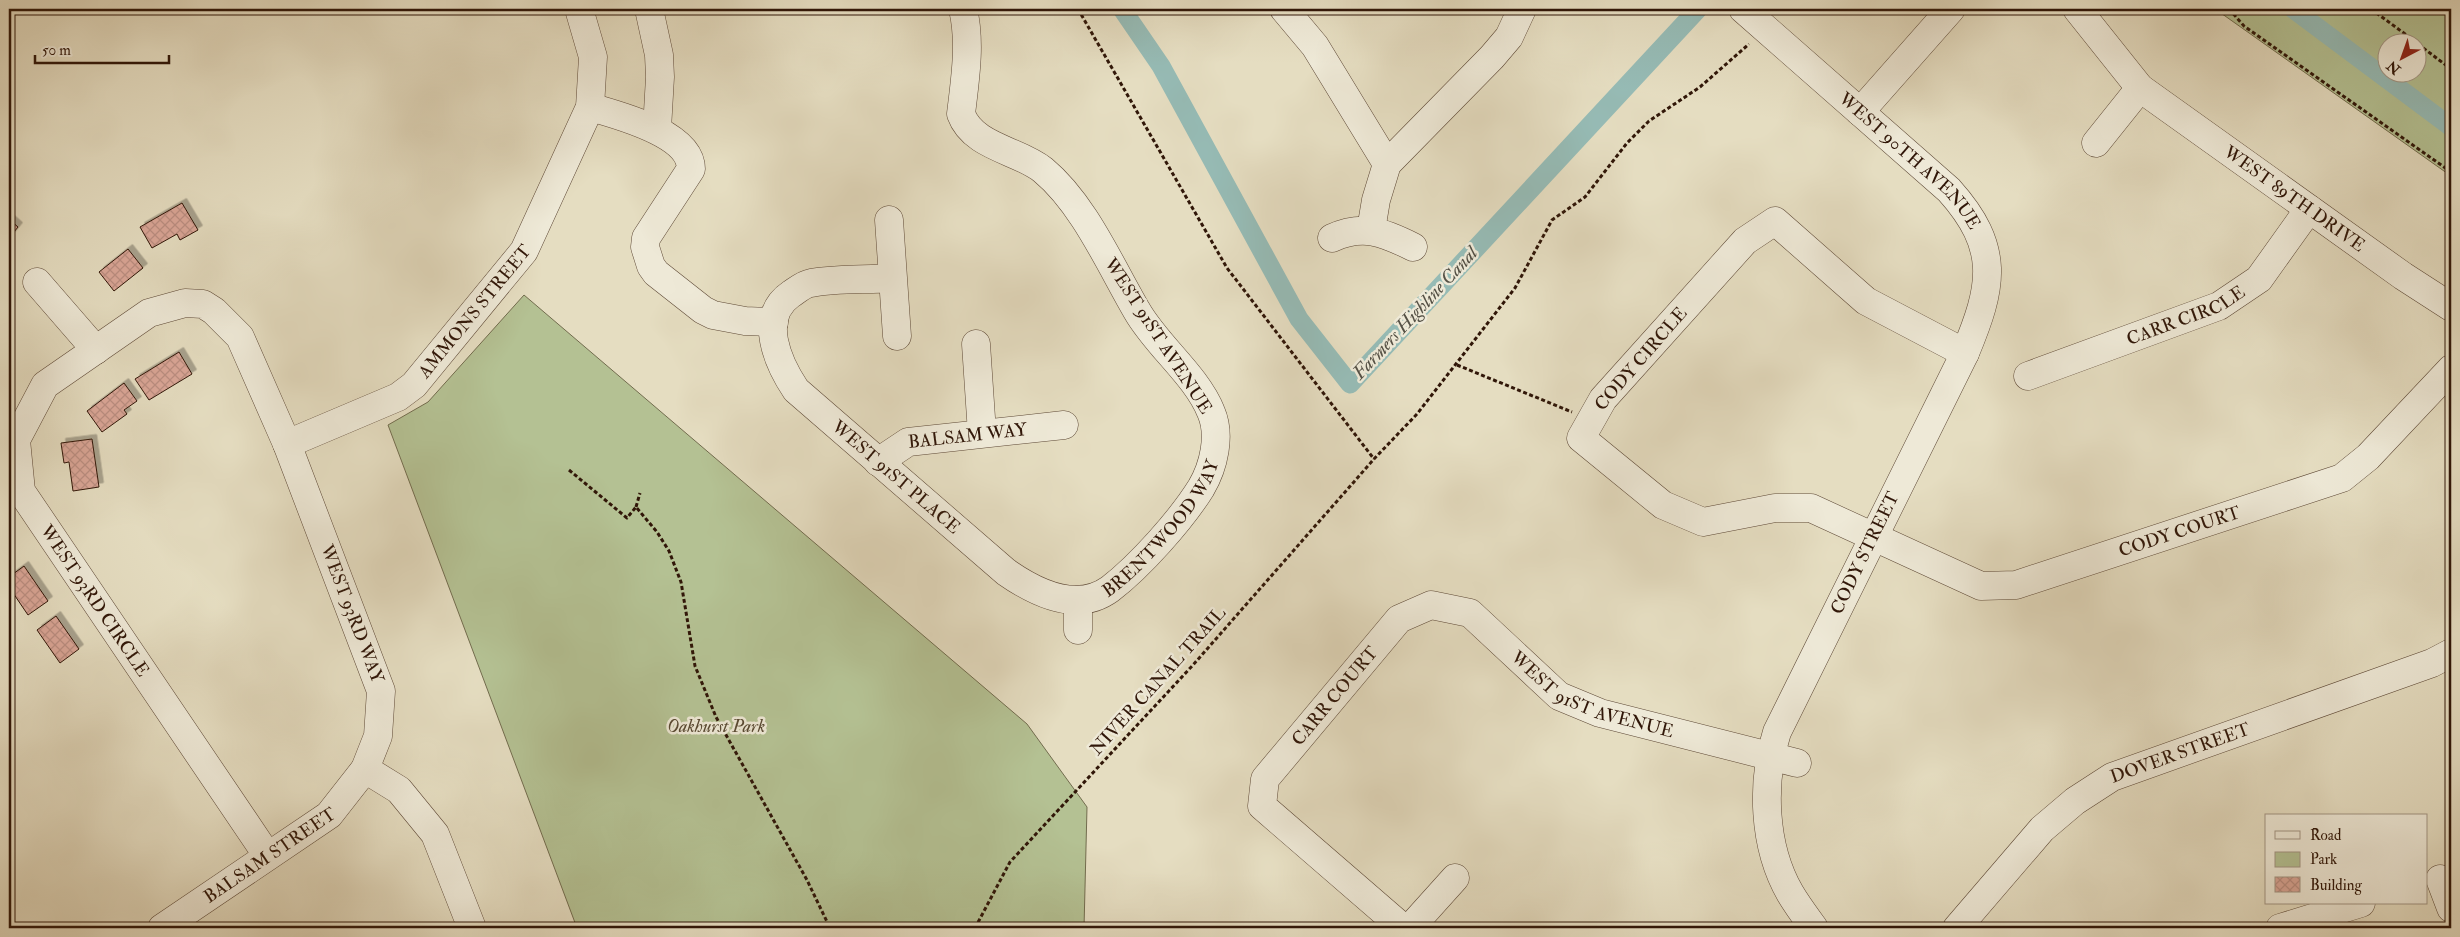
<svg xmlns="http://www.w3.org/2000/svg" width="2460" height="937" font-family="'IM FELL Double Pica',serif">
	<style>
		.green { fill: #b4c193; stroke: #726c4e; fill-rule: evenodd }
		.lines { fill: none; stroke-linecap: round; stroke-linejoin: round }
		.canal { stroke: #96bbb5; stroke-width: 19 }
		.building { fill: url(#building-cross-hatch); stroke: #301608; filter: url(#shadow) }
		.minor-casing { stroke: #5d4836; stroke-width: 29 }
		.path { stroke: #301608; stroke-width: 3; stroke-dasharray: 4 2.5; stroke-linecap: butt }
		.minor { stroke: #eee9d7; stroke-width: 28 }
		.labels { text-anchor: middle; dominant-baseline: central; stroke-width: 5; stroke-linejoin: round; paint-order: stroke }
		.street-label { font-size: 18px; fill: #301608; stroke: #eee9d7 }
		.park-label { font-size: 18px; font-style: italic; fill: #584932; stroke: #eee9d7 }
		.water-label { font-size: 19px; font-style: italic; fill: #545045; stroke: #eee9d7 }
	</style>
	<defs>
		<pattern id="building-cross-hatch" width="8" height="8" patternUnits="userSpaceOnUse" patternTransform="scale(1.25)"><rect width="8" height="8" fill="#daa697"/><path d="M0 0l8 8M0 8l8-8" fill="none" stroke="#bb8e81"/></pattern>
		<filter id="shadow"><feDropShadow dx="4.5" dy="-4.5" stdDeviation="0" flood-color="#0004"/></filter>
	</defs>
	<rect width="100%" height="100%" fill="#e5ddc1"/>
	<filter id="stains"><feTurbulence type="fractalNoise" baseFrequency=".004" numOctaves="4"/><feColorMatrix values="0 0 0 0 .2 0 0 0 0 .09 0 0 0 0 .02 0 0 0 .5 -.17"/></filter>
	<radialGradient id="worn" r=".72"><stop offset=".6" stop-color="#630" stop-opacity="0"/><stop offset="1" stop-color="#630" stop-opacity=".3"/></radialGradient>
	<g class="green">
		<path d="M 2216,9 L 2451,9 L 2451,176 L 2218,11 ZM 2388,42 L 2418,42 L 2418,72 L 2388,72 Z"/>
		<path d="M 524,295 L 1027,724 L 1087,807 L 1084,928 L 577,928 L 388,425 L 428,402 Z"/>
	</g>
	<g class="lines">
		<g class="canal">
			<path d="M 1122,9 L 1161,66 L 1299,319 L 1350,384 L 1698,9"/>
			<path d="M 2293,9 L 2451,127"/>
		</g>
	</g>
	<g class="building">
		<path d="M 182,203 L 198,230 L 180,240 L 177,234 L 152,248 L 140,227 Z"/>
		<path d="M 9,219 L 18,227 L 9,238 Z"/>
		<path d="M 128,249 L 143,268 L 114,291 L 99,272 Z"/>
		<path d="M 179,352 L 192,374 L 149,400 L 135,379 Z"/>
		<path d="M 124,383 L 137,401 L 124,410 L 127,414 L 102,432 L 87,411 Z"/>
		<path d="M 92,439 L 99,487 L 73,491 L 69,462 L 64,463 L 61,443 Z"/>
		<path d="M 24,566 L 48,601 L 28,615 L 9,587 L 9,577 Z"/>
		<path d="M 56,616 L 79,649 L 60,663 L 37,630 Z"/>
	</g>
	<g class="lines">
		<defs>
			<g id="minor">
				<path d="M 649,9 L 659,55 L 660,77 L 657,129"/>
				<path d="M 1284,9 L 1315,46 L 1387,164"/>
				<path id="s1" d="M 1743,9 L 1949,190 C 2001,248 1993,286 1965,353 L 1777,732 C 1761,782 1763,846 1790,893 C 1797,905 1806,917 1814,928"/>
				<path id="s2" d="M 2077,9 L 2140,88 L 2403,276 L 2451,307"/>
				<path d="M 590,107 C 617,115 691,133 691,169 L 646,238 L 645,247 L 651,266 L 656,273 L 703,310 L 713,315 L 745,321 L 774,322"/>
				<path d="M 1860,112 L 1951,9"/>
				<path d="M 2096,143 L 2140,88"/>
				<path d="M 889,220 L 897,336"/>
				<path d="M 1371,230 L 1376,200 L 1387,164 L 1492,57 L 1509,37 L 1522,9"/>
				<path d="M 1332,238 C 1363,224 1383,232 1413,247"/>
				<path id="s3" d="M 892,278 C 866,280 837,278 811,283 C 804,284 797,290 791,294 C 757,317 778,363 796,390 L 1006,572 C 1036,593 1077,613 1110,589 C 1140,566 1181,520 1201,488 C 1214,466 1221,435 1211,412 C 1196,375 1157,346 1137,311 C 1110,265 1084,204 1043,170 C 1018,150 973,147 961,114 C 965,80 971,43 963,9"/>
				<path d="M 37,282 L 96,350"/>
				<path d="M 976,344 L 982,433"/>
				<path id="s4" d="M 1965,353 L 1866,301 L 1775,221 L 1745,241 L 1603,399 L 1581,438 L 1663,505 L 1703,522 L 1775,508 L 1811,508 L 1981,586 L 2016,585 L 2342,478 L 2368,457 L 2451,369"/>
				<path id="s5" d="M 2028,376 L 2219,306 L 2259,279 L 2309,209"/>
				<path id="s6" d="M 287,444 L 398,397 L 414,385 L 524,251 L 590,107 L 593,57 L 579,9"/>
				<path id="s7" d="M 878,462 L 908,442 L 1064,425"/>
				<path d="M 1078,600 L 1078,630"/>
				<path d="M 365,769 L 399,790 L 435,834 L 472,928"/>
				<path d="M 2440,879 L 2451,908"/>
				<path id="s8" d="M 162,928 L 329,815 L 365,769 L 378,736 L 381,691 L 287,444 L 240,337 L 214,311 L 203,304 L 185,303 L 149,313 L 45,385 L 16,440 L 21,491 L 267,855"/>
				<path id="s9" d="M 1403,928 L 1262,806 L 1265,779 L 1399,619 L 1431,605 L 1470,613 L 1559,696 L 1600,713 L 1797,763"/>
				<path d="M 1410,928 L 1455,878"/>
				<path id="s10" d="M 1957,928 L 2042,829 L 2075,801 L 2112,777 L 2432,663 L 2451,653"/>
				<path d="M 2280,928 L 2361,903"/>
			</g>
		</defs>
		<use href="#minor" class="minor-casing"/>
		<g class="path">
			<path d="M 1078,9 L 1227,268 L 1374,459"/>
			<path d="M 2229,9 L 2244,26 L 2451,172"/>
			<path d="M 2371,9 L 2416,42"/>
			<path d="M 1782,13 L 1795,9"/>
			<path d="M 2418,44 L 2451,69"/>
			<path d="M 1457,365 L 1572,412"/>
			<path d="M 569,470 L 627,518 L 636,507 L 657,532 L 669,551 L 681,582 L 695,666 L 716,717 L 807,880 L 830,928"/>
			<path d="M 636,507 L 640,493"/>
			<path d="M 975,928 L 1010,862 L 1193,665 L 1374,459 L 1417,414 L 1515,288 L 1552,220 L 1585,197 L 1627,143 L 1649,121 L 1700,87 L 1749,44"/>
		</g>
		<use href="#minor" class="minor"/>
	</g>
	<g class="labels">
		<g class="street-label">
			<text stroke="none"><textPath href="#s1" startOffset="226">WEST 90TH AVENUE</textPath></text>
			<text stroke="none"><textPath href="#s2" startOffset="291">WEST 89TH DRIVE</textPath></text>
			<text stroke="none"><textPath href="#s6" startOffset="236">AMMONS STREET</textPath></text>
			<text stroke="none"><textPath href="#s5" startOffset="169">CARR CIRCLE</textPath></text>
			<text transform="translate(1158 336) rotate(57)">WEST 91ST AVENUE</text>
			<text transform="translate(1641 359) rotate(-49)">CODY CIRCLE</text>
			<text stroke="none"><textPath href="#s7" startOffset="96">BALSAM WAY</textPath></text>
			<text stroke="none"><textPath href="#s3" startOffset="344">WEST 91ST PLACE</textPath></text>
			<text stroke="none"><textPath href="#s3" startOffset="682">BRENTWOOD WAY</textPath></text>
			<text stroke="none"><textPath href="#s4" startOffset="1179">CODY COURT</textPath></text>
			<text transform="translate(1865 553) rotate(-64)">CODY STREET</text>
			<text stroke="none"><textPath href="#s8" startOffset="1199">WEST 93RD CIRCLE</textPath></text>
			<text transform="translate(352 614) rotate(69)">WEST 93RD WAY</text>
			<text transform="translate(1158 681) rotate(-48)">NIVER CANAL TRAIL</text>
			<text stroke="none"><textPath href="#s9" startOffset="648">WEST 91ST AVENUE</textPath></text>
			<text stroke="none"><textPath href="#s9" startOffset="322">CARR COURT</textPath></text>
			<text stroke="none"><textPath href="#s10" startOffset="290">DOVER STREET</textPath></text>
			<text stroke="none"><textPath href="#s8" startOffset="130">BALSAM STREET</textPath></text>
		</g>
		<g class="park-label">
			<text x="716" y="726">Oakhurst Park</text>
		</g>
		<g class="water-label">
			<text transform="translate(1415 313) rotate(-47)">Farmers Highline Canal</text>
		</g>
	</g>
	<rect width="2460" height="937" fill="none" stroke="#e5ddc1" stroke-width="30"/>
	<rect x="10" y="10" width="2440" height="917" fill="none" stroke="#301608" stroke-width="2.5"/>
	<rect x="15" y="15" width="2430" height="907" fill="none" stroke="#301608"/>
	<rect x="2265" y="814" width="162" height="90" fill="#eee9d7" stroke="#a29584"/>
	<rect x="2275" y="831" width="25" height="8" fill="#eee9d7" stroke="#a29584"/>
	<text x="2310" y="840" font-size="15" fill="#301608">Road</text>
	<rect x="2275" y="852" width="25" height="15" fill="#b4c193" stroke="#a29584"/>
	<text x="2310" y="864" font-size="15" fill="#301608">Park</text>
	<rect x="2275" y="877" width="25" height="15" fill="url(#building-cross-hatch)" stroke="#a29584"/>
	<text x="2310" y="890" font-size="15" fill="#301608">Building</text>
	<g transform="translate(2402 58) rotate(221)"><circle r="24" fill="#eee9d7" stroke="#a29584"/>
	<path d="M0-4L9 19L0 12L-9 19Z" fill="#8f2418"/>
	<text y="-8" font-size="14" font-weight="bold" text-anchor="middle" fill="#301608">N</text>
	</g>
	<path d="M35 55v8h134v-8" fill="none" stroke="#301608" stroke-width="2.5"/>
	<text x="42" y="55" font-size="15" fill="#301608" stroke="#eee9d7" stroke-width="4" paint-order="stroke">50 m</text>
	<rect width="100%" height="100%" filter="url(#stains)"/>
	<rect width="100%" height="100%" fill="url(#worn)"/>
</svg>
